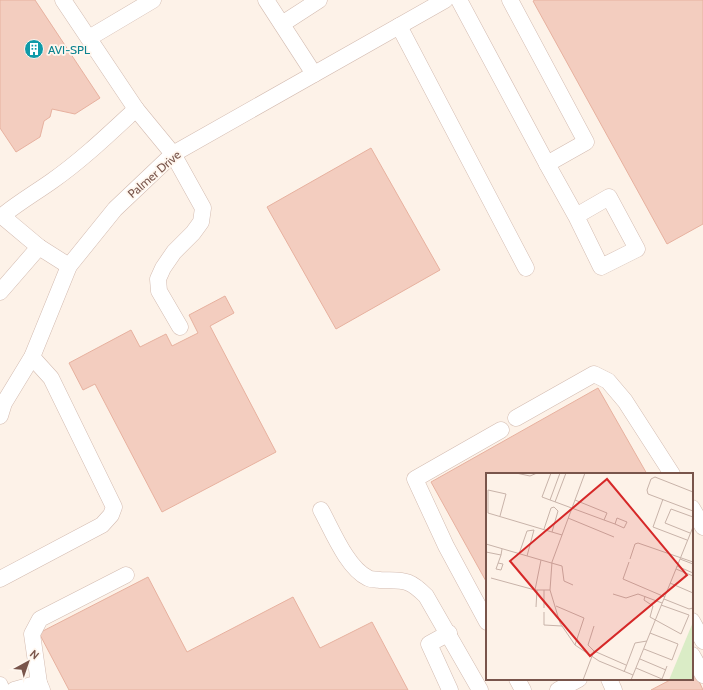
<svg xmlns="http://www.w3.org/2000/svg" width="703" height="690" font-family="Cabin,sans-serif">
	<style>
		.building { fill: #f3cdbf; stroke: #e7b19f }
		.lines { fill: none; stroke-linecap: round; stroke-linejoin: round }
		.minor-casing { stroke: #d3bbb0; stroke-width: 17 }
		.minor { stroke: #fff; stroke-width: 16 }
		.labels { text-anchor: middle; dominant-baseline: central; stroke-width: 3.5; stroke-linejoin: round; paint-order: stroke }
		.culture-label { font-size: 12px; fill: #0d838f; stroke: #fff7ef; text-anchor: start }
		.street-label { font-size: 12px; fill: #79554b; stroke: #fff7ef }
		.inset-road { fill: none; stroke: #c8b3a9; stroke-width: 1 }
		.view { fill: #d62828; fill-opacity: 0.15; stroke: #d62828; stroke-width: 2 }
		.inset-edge { fill: none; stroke: #79554b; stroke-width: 2 }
	</style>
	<rect width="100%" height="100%" fill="#fdf2e8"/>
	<g class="building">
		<path d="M 0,0 L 35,0 L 100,98 L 75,114 L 52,109 L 50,117 L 44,121 L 40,137 L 16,152 L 0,128 Z"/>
		<path d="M 535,0 L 703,0 L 703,224 L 667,244 L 533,1 Z"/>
		<path d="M 371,148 L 440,270 L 336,329 L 267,207 Z"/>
		<path d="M 225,296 L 234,313 L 210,326 L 276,452 L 162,512 L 95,384 L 83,390 L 69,363 L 131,330 L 140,347 L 166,334 L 172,346 L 198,333 L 189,315 Z"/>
		<path d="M 598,388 L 647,474 L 487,474 L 487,583 L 431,482 Z"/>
		<path d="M 148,577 L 187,652 L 293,597 L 320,648 L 372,622 L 408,690 L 69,690 L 39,633 Z"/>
		<path d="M 693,668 L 703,690 L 651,690 L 672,679 L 692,679 Z"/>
	</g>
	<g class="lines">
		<defs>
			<g id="minor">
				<path d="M 63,0 L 136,109"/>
				<path d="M 266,0 L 314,74"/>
				<path d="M 459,0 L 547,164"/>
				<path d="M 510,0 L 586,142 L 547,164 L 576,216 L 609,197 L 637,249 L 601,267 L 576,216"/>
				<path d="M 282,24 L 319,0"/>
				<path d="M 399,26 L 526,268"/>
				<path d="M 89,38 L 153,0"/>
				<path d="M 69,266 L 39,247 L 2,216 C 18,203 35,193 52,181 C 82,160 109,134 136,109 L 173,154 L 203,208 L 201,222 L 193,233 L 174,252 L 163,268 L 158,279 L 159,291 L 180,327"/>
				<path d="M 0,292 L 39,247"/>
				<path d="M 0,416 L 4,403 L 32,357 L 69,266 L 115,209 L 173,154 L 445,0"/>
				<path d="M 516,418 L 594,374 L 608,381 L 625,401 L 672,474"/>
				<path d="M 692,508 L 703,527"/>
				<path d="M 321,510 C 332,530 347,568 368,578 C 371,580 376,579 380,580 C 404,581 408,578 426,596 L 480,690"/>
				<path d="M 0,579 L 102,525 L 111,515 L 114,507 L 51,378 L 32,357"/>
				<path d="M 692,621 L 703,641"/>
				<path d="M 487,622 L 446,546 L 415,479 L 501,430"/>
				<path d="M 449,633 L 429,644 L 450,690"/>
				<path d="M 692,655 L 703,675"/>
				<path d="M 517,679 L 523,690"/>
				<path d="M 609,679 L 614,690"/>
				<path d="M 0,685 L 1,690"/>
				<path d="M 14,690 L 39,683"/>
				<path d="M 42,690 L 39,683 L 32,634 L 40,619 L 126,575"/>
				<path d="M 558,690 L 579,679"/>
			</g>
		</defs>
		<use href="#minor" class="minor-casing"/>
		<use href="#minor" class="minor"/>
	</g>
	<defs>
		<symbol id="building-disc" viewBox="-11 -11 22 22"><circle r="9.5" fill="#0f9aa8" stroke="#fff7ef"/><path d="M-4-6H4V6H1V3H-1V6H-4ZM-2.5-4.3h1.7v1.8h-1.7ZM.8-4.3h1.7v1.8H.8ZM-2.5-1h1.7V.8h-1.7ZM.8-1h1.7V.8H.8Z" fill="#fff"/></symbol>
	</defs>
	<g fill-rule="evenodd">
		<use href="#building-disc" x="23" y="38" width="22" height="22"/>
	</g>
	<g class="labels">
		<g class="culture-label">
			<text x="48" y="49">AVI-SPL</text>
		</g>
		<g class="street-label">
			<text transform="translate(154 174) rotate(-41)">Palmer Drive</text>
		</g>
	</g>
	<g transform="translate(486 473)">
		<rect width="207" height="207" fill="#fdf2e8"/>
		<path d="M 207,149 L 207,207 L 183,207 Z" fill="#daecc6"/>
		<path class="inset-road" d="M 30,0 L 44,3 L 51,0M 65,0 L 56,24 L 118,47M 99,0 L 66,89 L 64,117 L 74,150 L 89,172 L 113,188 L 147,202M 207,19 L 169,4 L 165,6 L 161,17 L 162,21 L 207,38M 177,26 L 167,54 L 201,67M 64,27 L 74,0M 89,27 L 121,40 L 118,47 L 129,51 L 131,45 L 141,49 L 138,55 L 129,51M 69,29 L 80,0M 14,43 L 20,21 L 2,17 L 2,40 L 76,62M 82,45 L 128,64M 58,56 L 65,35 L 68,34 L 72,38 L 66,59M 204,60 L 179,50 L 185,36 L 207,44M 0,71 L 55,87M 0,79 L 15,82 L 16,76M 33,81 L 41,58 L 48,57 L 41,83M 144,86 L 149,71 L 152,70 L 207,89M 194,86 L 207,91M 143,89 L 137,106 L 179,124M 12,90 L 17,91 L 15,97 L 10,96 L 15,82M 191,93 L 207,100M 190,96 L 207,103M 5,105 L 49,117M 184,110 L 207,120M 64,117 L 49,117 L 55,87 L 76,93 L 78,108 L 87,112M 127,121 L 140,125 L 152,121 L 176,130M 159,123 L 158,127 L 167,133 L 164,144 L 195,161 L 203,142 L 175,132M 178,126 L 203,136 L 207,135M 70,133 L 98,145 L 89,172M 50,134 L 51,117M 58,135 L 58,117M 58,139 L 58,152 L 76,153M 108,153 L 102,172 L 108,178 L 140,192M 158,176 L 186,187 L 192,171 L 164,160M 154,186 L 180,197M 150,195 L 176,206M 138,199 L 149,170 L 161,168M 176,206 L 181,193M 97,207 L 108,178M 145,207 L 207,54"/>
		<path class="view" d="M 121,6 L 201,102 L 104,183 L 24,88 Z"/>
		<rect width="207" height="207" class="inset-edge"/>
	</g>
	<g transform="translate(28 662) rotate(40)" stroke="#fff7ef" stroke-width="3" paint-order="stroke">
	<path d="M0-3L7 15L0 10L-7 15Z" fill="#79554b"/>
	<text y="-6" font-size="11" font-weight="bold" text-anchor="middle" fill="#79554b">N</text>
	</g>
</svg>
